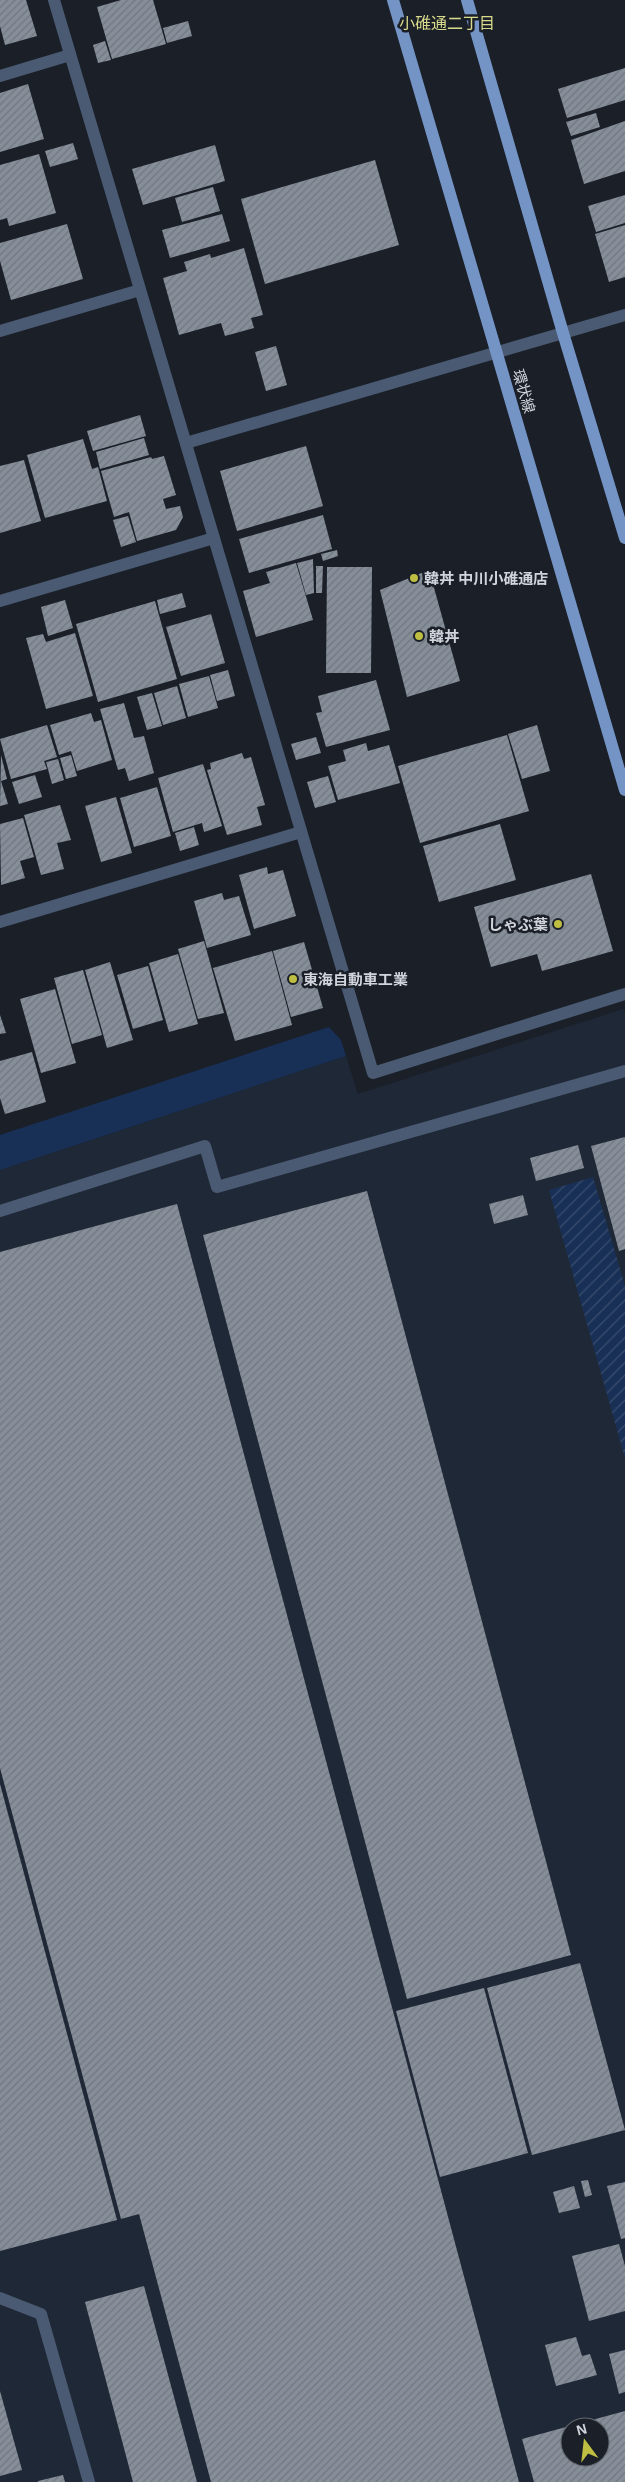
<svg xmlns="http://www.w3.org/2000/svg" width="625" height="2482" font-family="Helvetica,'Noto Sans JP',sans-serif">
	<style>
		.built { fill: #1f2836; fill-rule: evenodd }
		.green { fill: #193056 }
		.garden { fill: url(#garden-furrows) }
		.building { fill: url(#building-hatch); fill-rule: evenodd }
		.lines { fill: none; stroke-linecap: round; stroke-linejoin: round }
		.service { stroke: #4a5a72; stroke-width: 12 }
		.minor { stroke: #4a5a72; stroke-width: 12 }
		.primary { stroke: #7594c6; stroke-width: 12 }
		.poi-dot { fill: #bebf42; stroke: #1a1f28; stroke-width: 2 }
		.labels { text-anchor: middle; dominant-baseline: central; stroke-width: 5; stroke-linejoin: round; paint-order: stroke }
		.street-label { font-size: 15px; fill: #d1d5db; stroke: #1a1f28 }
		.poi-label { font-size: 15px; font-weight: bold; fill: #d1d5db; stroke: #1a1f28; text-anchor: start }
		.neighbourhood-label { font-size: 16px; fill: #d7d98b; stroke: #1a1f28 }
	</style>
	<defs>
		<pattern id="garden-furrows" width="10" height="10" patternUnits="userSpaceOnUse" patternTransform="scale(1.25)"><rect width="10" height="10" fill="#193056"/><path d="M-1 1l2-2M0 10L10 0M9 11l2-2" fill="none" stroke="#394d6e"/></pattern>
		<pattern id="building-hatch" width="6" height="6" patternUnits="userSpaceOnUse" patternTransform="scale(1.25)"><rect width="6" height="6" fill="#868e99"/><path d="M-1 1l2-2M0 6l6-6M5 7l2-2" fill="none" stroke="#71777f"/></pattern>
	</defs>
	<rect width="100%" height="100%" fill="#1a1f28"/>
	<path class="built" d="M 623,1009 L 625,1012 L 625,2482 L 0,2482 L 0,1170 L 346,1056 L 358,1094 ZM 570,2427 L 600,2427 L 600,2457 L 570,2457 Z"/>
	<path class="green" d="M 329,1027 L 341,1040 L 346,1056 L 0,1170 L 0,1135 Z"/>
	<path class="garden" d="M 593,1177 L 625,1286 L 625,1458 L 549,1190 Z"/>
	<g class="building">
		<path d="M 0,0 L 26,0 L 37,36 L 5,45 L 0,26 Z"/>
		<path d="M 121,0 L 153,0 L 166,44 L 112,59 L 97,7 Z"/>
		<path d="M 188,21 L 192,36 L 167,43 L 163,28 Z"/>
		<path d="M 105,41 L 111,60 L 98,63 L 93,45 Z"/>
		<path d="M 625,68 L 625,100 L 567,118 L 558,89 Z"/>
		<path d="M 28,84 L 44,139 L 0,152 L 0,93 Z"/>
		<path d="M 596,113 L 600,127 L 571,136 L 566,122 Z"/>
		<path d="M 625,121 L 625,171 L 584,184 L 571,140 Z"/>
		<path d="M 73,143 L 78,159 L 50,167 L 45,151 Z"/>
		<path d="M 215,145 L 225,181 L 143,205 L 132,169 Z"/>
		<path d="M 39,154 L 56,213 L 9,226 L 7,218 L 0,220 L 0,165 Z"/>
		<path d="M 375,160 L 399,245 L 265,284 L 241,199 Z"/>
		<path d="M 213,187 L 220,211 L 182,222 L 175,198 Z"/>
		<path d="M 625,195 L 625,223 L 596,232 L 588,206 Z"/>
		<path d="M 222,214 L 230,241 L 170,258 L 162,230 Z"/>
		<path d="M 67,224 L 83,279 L 11,300 L 0,261 L 0,243 Z"/>
		<path d="M 625,225 L 625,277 L 609,282 L 595,234 Z"/>
		<path d="M 244,248 L 263,315 L 251,318 L 254,328 L 225,336 L 221,323 L 179,335 L 163,278 L 187,271 L 184,262 L 210,254 L 211,258 Z"/>
		<path d="M 276,346 L 287,385 L 266,391 L 255,352 Z"/>
		<path d="M 140,415 L 146,436 L 93,451 L 87,431 Z"/>
		<path d="M 144,438 L 149,455 L 100,469 L 96,452 Z"/>
		<path d="M 83,439 L 92,469 L 98,467 L 107,501 L 45,518 L 27,455 Z"/>
		<path d="M 306,446 L 323,506 L 237,531 L 220,471 Z"/>
		<path d="M 164,456 L 176,495 L 163,499 L 166,509 L 180,506 L 183,517 L 176,530 L 137,541 L 129,512 L 114,517 L 101,471 L 151,457 L 152,459 Z"/>
		<path d="M 24,460 L 41,521 L 0,533 L 0,466 Z"/>
		<path d="M 323,515 L 332,549 L 249,573 L 239,539 Z"/>
		<path d="M 128,516 L 136,542 L 121,547 L 113,520 Z"/>
		<path d="M 337,550 L 338,556 L 323,561 L 321,554 Z"/>
		<path d="M 313,559 L 314,593 L 306,595 L 297,563 Z"/>
		<path d="M 296,563 L 313,620 L 256,637 L 243,591 L 270,583 L 266,572 Z"/>
		<path d="M 316,566 L 323,566 L 322,593 L 316,593 Z"/>
		<path d="M 327,567 L 372,567 L 371,673 L 326,673 Z"/>
		<path d="M 429,570 L 460,681 L 407,697 L 380,590 Z"/>
		<path d="M 182,593 L 186,607 L 160,614 L 157,600 Z"/>
		<path d="M 65,600 L 73,628 L 48,636 L 41,607 Z"/>
		<path d="M 155,601 L 177,679 L 98,702 L 76,624 Z"/>
		<path d="M 211,614 L 225,663 L 181,676 L 166,627 Z"/>
		<path d="M 75,633 L 93,696 L 46,709 L 26,638 L 43,634 L 46,642 Z"/>
		<path d="M 228,670 L 235,696 L 217,701 L 210,675 Z"/>
		<path d="M 209,676 L 218,708 L 188,717 L 179,684 Z"/>
		<path d="M 376,680 L 390,730 L 326,747 L 316,713 L 322,712 L 318,696 Z"/>
		<path d="M 177,686 L 186,718 L 163,725 L 154,693 Z"/>
		<path d="M 152,693 L 162,726 L 147,730 L 137,697 Z"/>
		<path d="M 124,703 L 134,738 L 144,736 L 154,773 L 129,781 L 125,768 L 118,770 L 100,709 Z"/>
		<path d="M 91,713 L 94,722 L 101,720 L 112,760 L 77,771 L 71,751 L 59,755 L 50,725 Z"/>
		<path d="M 47,725 L 57,757 L 44,761 L 47,769 L 11,779 L 0,739 Z"/>
		<path d="M 537,725 L 550,771 L 522,779 L 508,734 Z"/>
		<path d="M 507,735 L 529,811 L 420,843 L 398,766 Z"/>
		<path d="M 316,737 L 321,753 L 296,760 L 291,744 Z"/>
		<path d="M 366,743 L 368,751 L 389,745 L 400,783 L 338,800 L 328,766 L 346,761 L 343,750 Z"/>
		<path d="M 242,753 L 244,759 L 251,757 L 265,805 L 257,807 L 262,825 L 227,835 L 207,770 L 211,769 L 210,763 Z"/>
		<path d="M 1,755 L 7,779 L 1,781 L 8,804 L 0,806 Z"/>
		<path d="M 71,755 L 77,776 L 66,779 L 60,758 Z"/>
		<path d="M 58,759 L 64,780 L 52,784 L 46,762 Z"/>
		<path d="M 203,764 L 222,826 L 204,832 L 202,823 L 173,832 L 158,778 Z"/>
		<path d="M 35,775 L 42,797 L 19,804 L 12,782 Z"/>
		<path d="M 328,776 L 336,802 L 315,808 L 307,782 Z"/>
		<path d="M 157,787 L 171,836 L 134,847 L 120,798 Z"/>
		<path d="M 116,797 L 132,853 L 101,862 L 85,806 Z"/>
		<path d="M 60,805 L 71,840 L 57,843 L 64,869 L 41,875 L 24,815 Z"/>
		<path d="M 23,818 L 34,857 L 20,861 L 25,878 L 1,885 L 0,824 Z"/>
		<path d="M 500,824 L 516,880 L 439,902 L 423,846 Z"/>
		<path d="M 194,827 L 199,845 L 180,851 L 175,833 Z"/>
		<path d="M 267,867 L 268,874 L 283,870 L 296,916 L 254,929 L 239,875 Z"/>
		<path d="M 591,874 L 613,951 L 542,971 L 537,954 L 491,967 L 474,907 Z"/>
		<path d="M 222,893 L 224,900 L 239,896 L 251,935 L 207,948 L 194,901 Z"/>
		<path d="M 204,941 L 224,1013 L 198,1019 L 178,949 Z"/>
		<path d="M 304,942 L 323,1008 L 291,1017 L 273,951 Z"/>
		<path d="M 272,951 L 292,1025 L 235,1041 L 213,968 Z"/>
		<path d="M 178,954 L 198,1024 L 169,1032 L 149,963 Z"/>
		<path d="M 110,962 L 133,1040 L 107,1048 L 85,970 Z"/>
		<path d="M 148,966 L 163,1020 L 133,1029 L 117,975 Z"/>
		<path d="M 83,970 L 102,1035 L 72,1044 L 54,978 Z"/>
		<path d="M 55,989 L 76,1063 L 41,1073 L 20,999 Z"/>
		<path d="M 0,1015 L 6,1033 L 0,1034 Z"/>
		<path d="M 32,1052 L 46,1102 L 5,1114 L 0,1098 L 0,1061 Z"/>
		<path d="M 625,1137 L 625,1249 L 619,1251 L 591,1146 Z"/>
		<path d="M 578,1145 L 584,1168 L 536,1181 L 530,1158 Z"/>
		<path d="M 367,1191 L 571,1955 L 407,1999 L 203,1235 Z"/>
		<path d="M 523,1195 L 528,1215 L 494,1224 L 489,1204 Z"/>
		<path d="M 177,1204 L 519,2482 L 211,2482 L 139,2214 L 121,2219 L 0,1768 L 0,1252 Z"/>
		<path d="M 0,1784 L 117,2220 L 0,2251 Z"/>
		<path d="M 580,1963 L 625,2130 L 532,2155 L 487,1988 Z"/>
		<path d="M 484,1988 L 528,2153 L 440,2177 L 396,2011 Z"/>
		<path d="M 588,2180 L 592,2195 L 585,2197 L 581,2181 Z"/>
		<path d="M 625,2182 L 625,2238 L 621,2239 L 607,2186 Z"/>
		<path d="M 574,2186 L 580,2208 L 559,2213 L 553,2192 Z"/>
		<path d="M 619,2244 L 625,2266 L 625,2311 L 589,2321 L 572,2256 Z"/>
		<path d="M 144,2286 L 197,2482 L 133,2482 L 85,2302 Z"/>
		<path d="M 576,2337 L 582,2356 L 590,2354 L 597,2375 L 556,2386 L 545,2345 Z"/>
		<path d="M 625,2350 L 625,2392 L 619,2394 L 609,2354 Z"/>
		<path d="M 0,2391 L 22,2470 L 0,2476 Z"/>
		<path d="M 625,2411 L 625,2482 L 534,2482 L 522,2439 ZM 570,2427 L 600,2427 L 600,2457 L 570,2457 Z"/>
		<path d="M 63,2475 L 65,2482 L 38,2482 L 38,2481 Z"/>
	</g>
	<g class="lines">
		<g class="service">
			<path d="M 0,1211 L 205,1146 L 217,1187 L 625,1071"/>
			<path d="M 0,2298 L 41,2314 L 89,2482"/>
		</g>
		<g class="minor">
			<path d="M 54,0 L 373,1073 L 625,994"/>
			<path d="M 0,76 L 70,55"/>
			<path d="M 0,331 L 140,290"/>
			<path d="M 186,443 L 625,315"/>
			<path d="M 0,601 L 214,538"/>
			<path d="M 0,922 L 301,832"/>
		</g>
		<g class="primary">
			<path d="M 393,0 L 625,790"/>
			<path d="M 467,0 L 563,333 L 625,538"/>
		</g>
	</g>
	<g class="poi-dot">
		<circle cx="414" cy="578" r="5"/>
		<circle cx="419" cy="636" r="5"/>
		<circle cx="558" cy="924" r="5"/>
		<circle cx="293" cy="979" r="5"/>
	</g>
	<g class="labels">
		<g class="street-label">
			<text transform="translate(524 391) rotate(74)">環状線</text>
		</g>
		<g class="poi-label">
			<text x="424" y="578">韓丼 中川小碓通店</text>
			<text x="429" y="636">韓丼</text>
			<text x="548" y="924" text-anchor="end">しゃぶ葉</text>
			<text x="303" y="979">東海自動車工業</text>
		</g>
		<g class="neighbourhood-label">
			<text x="447" y="23">小碓通二丁目</text>
		</g>
	</g>
	<g transform="translate(585 2442) rotate(345)"><circle r="24" fill="#1a1f28" stroke="#636870"/>
	<path d="M0-4L9 19L0 12L-9 19Z" fill="#bebf42"/>
	<text y="-8" font-size="14" font-weight="bold" text-anchor="middle" fill="#d1d5db">N</text>
	</g>
</svg>
